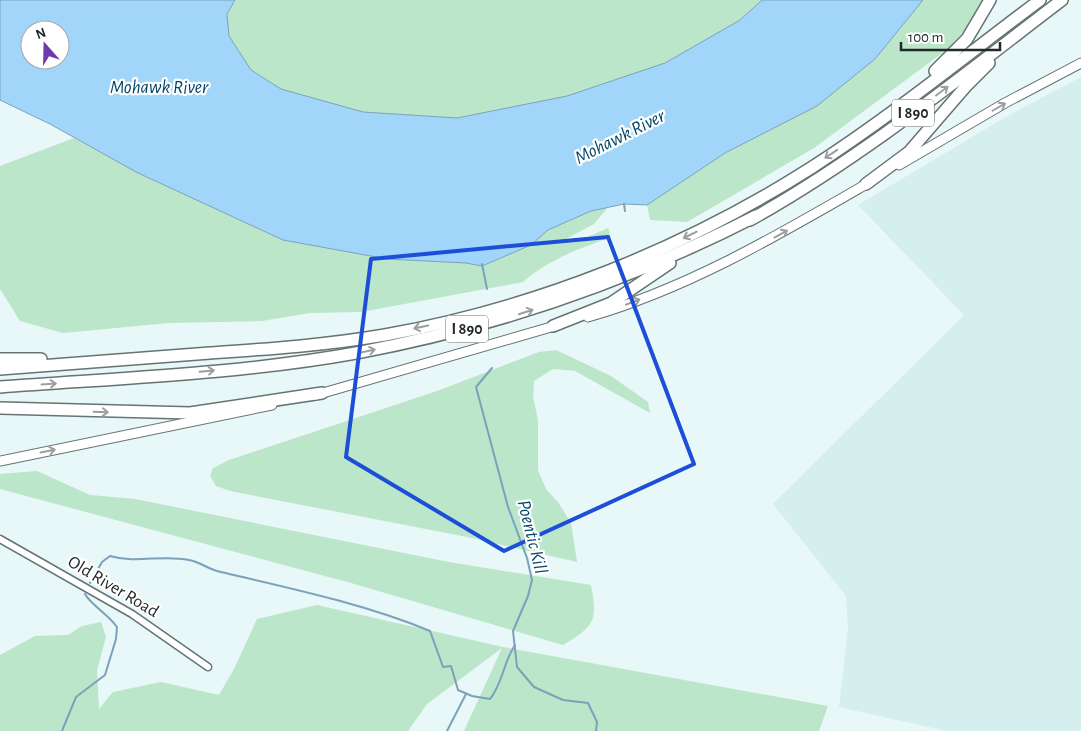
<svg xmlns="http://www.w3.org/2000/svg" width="1081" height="731" font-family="'Alegreya Sans',sans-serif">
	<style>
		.built { fill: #d5eeee }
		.green { fill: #bbe6ca }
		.water { fill: #a1d5f9; stroke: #7ba1bb; fill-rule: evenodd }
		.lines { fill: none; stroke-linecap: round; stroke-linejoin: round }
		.stream { stroke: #7ba1bb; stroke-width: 2 }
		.street-casing { stroke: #667373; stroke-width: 9 }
		.secondary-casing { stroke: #667373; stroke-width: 11 }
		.highway-casing { stroke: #667373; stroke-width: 14 }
		.street { stroke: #fff; stroke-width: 6 }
		.secondary { stroke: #fff; stroke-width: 9 }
		.highway { stroke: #fff; stroke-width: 11 }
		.oneway { stroke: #9c9f9f }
		.marked { fill: none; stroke: #1d4ed8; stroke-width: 4; stroke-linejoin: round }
		.labels { text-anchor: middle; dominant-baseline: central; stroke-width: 4.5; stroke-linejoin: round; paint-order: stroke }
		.shield { fill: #fff; stroke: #656969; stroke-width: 1 }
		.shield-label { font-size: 16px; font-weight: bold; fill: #232929 }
		.street-label { font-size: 18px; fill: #232929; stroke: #fff }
		.water-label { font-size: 19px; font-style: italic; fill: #046; stroke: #fff }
	</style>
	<rect width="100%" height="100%" fill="#e8f7f7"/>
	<path class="built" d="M 1081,77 L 1081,731 L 947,731 L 839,707 L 848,628 L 846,596 L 773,504 L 964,315 L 858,205 L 1004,118 Z"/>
	<g class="green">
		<path d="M 235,0 L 762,0 L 740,20 L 665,63 L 567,96 L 457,118 L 363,112 L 281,89 L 251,70 L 229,36 L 227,14 Z"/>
		<path d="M 923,0 L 983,0 L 974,20 L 949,48 L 814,148 L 687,222 L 650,220 L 647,205 L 725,153 L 817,106 L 875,59 Z"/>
		<path d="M 74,138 L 136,172 L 283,240 L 387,259 L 466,263 L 482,266 L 531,245 L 548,230 L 591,211 L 610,205 L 594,224 L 562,241 L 581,240 L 608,228 L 611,237 C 579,249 549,259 523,282 L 361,312 L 310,313 L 262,321 L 169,323 L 63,333 L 20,321 L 0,289 L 0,166 Z"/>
		<path d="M 556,350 L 611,376 L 648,402 L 650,413 L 575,371 L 553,369 L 534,381 L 533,397 L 538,420 L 538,470 L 546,489 L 558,502 L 571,523 L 577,562 L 467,537 L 230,491 L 216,486 L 210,476 L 213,468 L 229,460 L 437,391 L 539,352 Z"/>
		<path d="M 37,471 L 90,495 L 135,499 L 449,562 L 591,585 C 598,622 594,626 563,645 L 351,583 L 0,489 L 0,474 Z"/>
		<path d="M 317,605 L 503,647 L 828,706 L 819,731 L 464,731 L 502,648 L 427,704 L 408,731 L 0,731 L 0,655 L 35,636 L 68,635 L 82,626 L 101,622 L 106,637 L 97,670 L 99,709 L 113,692 L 161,682 L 219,695 L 234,669 L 257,619 Z"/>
	</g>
	<path class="water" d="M 0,0 L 235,0 L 227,14 L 229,36 L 251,70 L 281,89 L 363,112 L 457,118 L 567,96 L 665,63 L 740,20 L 762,0 L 923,0 L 875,59 L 817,106 L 725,153 L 647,205 L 624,204 L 591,211 L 548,230 L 531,245 L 482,266 L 466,263 L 387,259 L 283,240 L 136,172 L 50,124 L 0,100 ZM 30,30 L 60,30 L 60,60 L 30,60 Z"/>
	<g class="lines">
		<g class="stream">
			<path d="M 624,204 L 625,211"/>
			<path d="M 482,264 L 487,289"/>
			<path d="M 492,368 L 476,387 L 508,507 L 527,558 L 532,580 L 528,596 L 513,631 L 517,667 L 534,687 L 563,700 L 588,703 L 597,722 L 596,731"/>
			<path d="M 90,583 L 102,562 L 110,556 C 137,564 162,554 189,560 C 201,562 209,570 221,572 C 289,588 365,604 430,631 L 443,667 L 451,666 L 458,690 L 472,696 L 490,699 C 503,683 503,663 515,645"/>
			<path d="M 62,731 L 76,697 L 105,675 L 116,639 L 117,627 C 109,615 90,604 85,594"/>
			<path d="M 447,731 L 466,694"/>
		</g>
		<defs>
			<path id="street" d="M 0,539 L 132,614 L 208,667"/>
			<g id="secondary">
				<path d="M 899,165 L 1005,103 L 1081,63"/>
				<path d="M 588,317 C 689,288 780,234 870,182"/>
				<path d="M 316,395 L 558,325"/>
				<path d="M 0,461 L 272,405"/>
			</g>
			<g id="highway">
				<path d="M 935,71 L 967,39 L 990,0"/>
				<path d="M 866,184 L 909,152 L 967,85 L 989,63"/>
				<path d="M 750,220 C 861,158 961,77 1062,0"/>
				<path d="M 553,326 L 611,303 L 670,263"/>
				<path d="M 0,359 L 41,359"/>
				<path d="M 0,369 C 70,364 140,358 210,353 C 268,349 327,345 385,335 C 535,308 682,250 811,168 C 890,117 964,57 1040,0"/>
				<path d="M 0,387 C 119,378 239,374 356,353 C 497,327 629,281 756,216"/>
				<path d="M 0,408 L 190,413 L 322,393"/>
			</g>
		</defs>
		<use href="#street" class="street-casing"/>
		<use href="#secondary" class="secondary-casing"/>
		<use href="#highway" class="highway-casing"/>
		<use href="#street" class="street"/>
		<use href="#secondary" class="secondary"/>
		<use href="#highway" class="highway"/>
	</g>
	<defs><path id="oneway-shaft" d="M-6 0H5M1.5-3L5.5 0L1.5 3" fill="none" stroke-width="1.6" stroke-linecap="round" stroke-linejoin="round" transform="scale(1.25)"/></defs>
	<g class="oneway">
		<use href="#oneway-shaft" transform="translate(942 91) rotate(-37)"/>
		<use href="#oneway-shaft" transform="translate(999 107) rotate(-30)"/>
		<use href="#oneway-shaft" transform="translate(831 154) rotate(146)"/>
		<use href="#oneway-shaft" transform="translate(781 234) rotate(-29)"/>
		<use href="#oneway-shaft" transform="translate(690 235) rotate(154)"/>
		<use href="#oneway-shaft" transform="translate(633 302) rotate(-21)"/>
		<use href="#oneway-shaft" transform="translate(526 312) rotate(-18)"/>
		<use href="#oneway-shaft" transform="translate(421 327) rotate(168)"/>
		<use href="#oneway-shaft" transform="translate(368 351) rotate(-11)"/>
		<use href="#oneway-shaft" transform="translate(207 371) rotate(-5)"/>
		<use href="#oneway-shaft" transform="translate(49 384) rotate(-4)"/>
		<use href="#oneway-shaft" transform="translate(101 412) rotate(2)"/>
		<use href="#oneway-shaft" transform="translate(48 451) rotate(-11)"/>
	</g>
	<path class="marked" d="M 608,237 L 694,464 L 504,551 L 346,457 L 371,259 Z"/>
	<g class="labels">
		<g class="shield">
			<rect x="892" y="99.5" width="42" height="27" rx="4"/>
			<rect x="446" y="315.5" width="42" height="27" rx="4"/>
		</g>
		<g class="shield-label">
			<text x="913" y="113">I 890</text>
			<text x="467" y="329">I 890</text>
		</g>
		<g class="street-label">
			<text transform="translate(113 587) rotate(31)">Old River Road</text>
		</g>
		<g class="water-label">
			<text x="159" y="87">Mohawk River</text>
			<text transform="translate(620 137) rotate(-27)">Mohawk River</text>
			<text transform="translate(532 537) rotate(76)">Poentic Kill</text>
		</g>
	</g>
	<g transform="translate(45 45) rotate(340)"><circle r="24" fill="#ffffff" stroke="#a7a9a9"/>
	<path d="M0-4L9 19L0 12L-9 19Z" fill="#7139b0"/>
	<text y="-8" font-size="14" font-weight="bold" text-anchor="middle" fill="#232929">N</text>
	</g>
	<path d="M901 42v8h99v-8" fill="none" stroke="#232929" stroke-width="2.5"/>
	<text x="908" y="42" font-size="15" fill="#232929" stroke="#ffffff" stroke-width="4" paint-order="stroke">100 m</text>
</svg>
